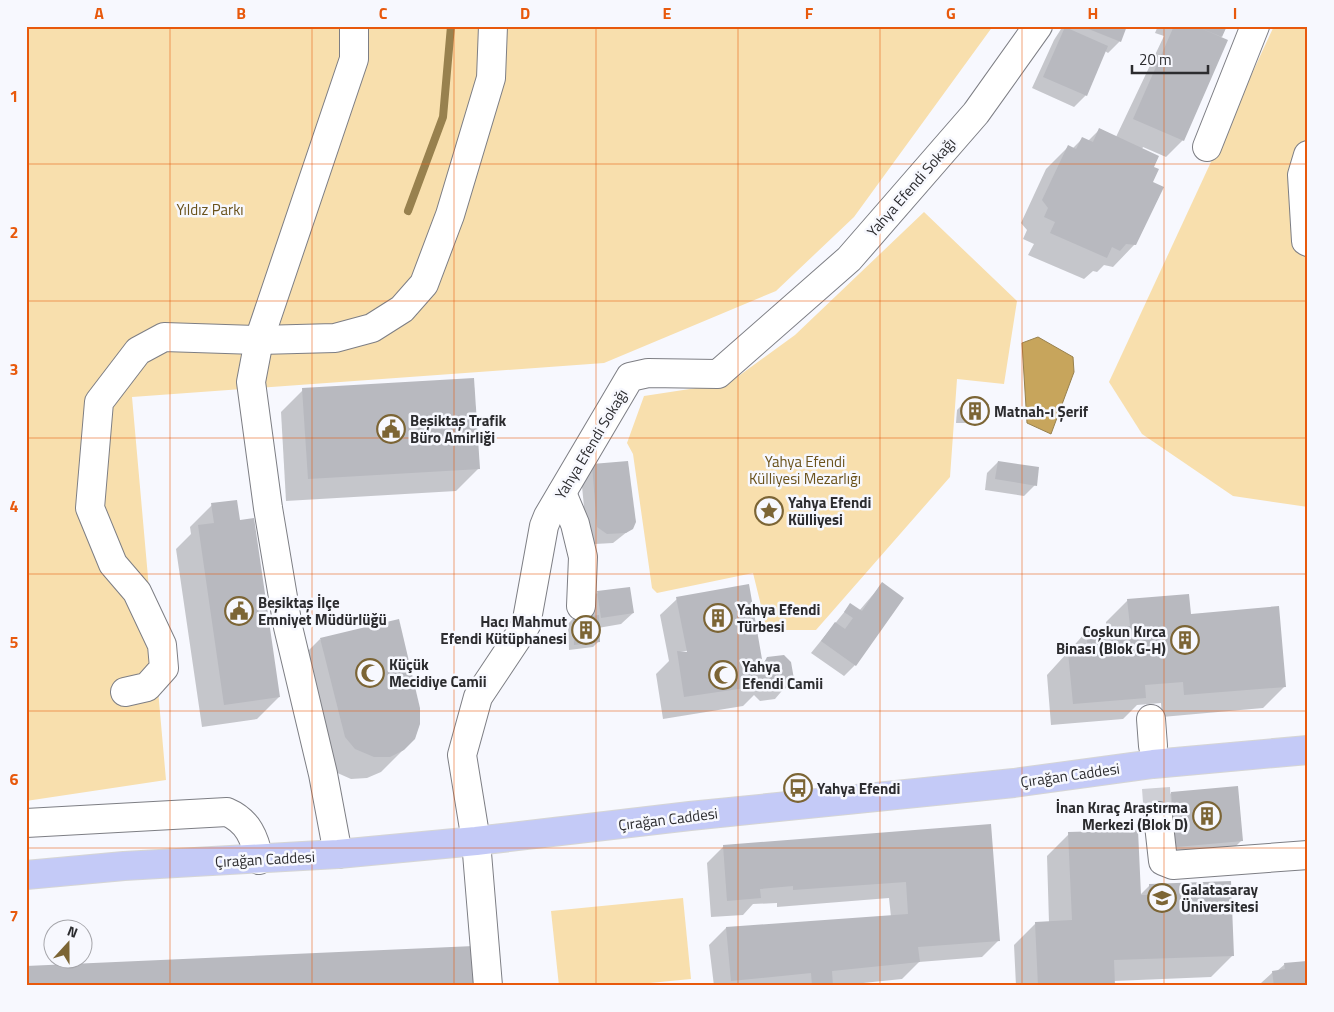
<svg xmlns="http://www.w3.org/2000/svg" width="1334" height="1012" font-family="'Titillium Web',sans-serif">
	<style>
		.green { fill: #f8dfad }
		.water { fill: #c7a55c; stroke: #98814e }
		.shadow { fill: #0003; fill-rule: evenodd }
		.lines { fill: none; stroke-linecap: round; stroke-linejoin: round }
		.stream { stroke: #98814e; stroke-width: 8 }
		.building { fill: #b8b9bf }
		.minor-tunnel { stroke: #cecfd5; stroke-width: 28; stroke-dasharray: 28 14; stroke-linecap: butt }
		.minor-casing { stroke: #7d7e84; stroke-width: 30 }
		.major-casing { stroke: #d5d5d5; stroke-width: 30 }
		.minor { stroke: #fff; stroke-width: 28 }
		.major { stroke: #c4caf7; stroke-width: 28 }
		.grid { fill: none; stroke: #e8590c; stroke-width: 1; stroke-opacity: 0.55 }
		.labels { text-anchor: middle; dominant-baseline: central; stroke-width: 5; stroke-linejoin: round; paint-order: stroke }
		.street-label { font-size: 15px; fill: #2c2c2f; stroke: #f7f8fe }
		.park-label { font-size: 15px; fill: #6a521b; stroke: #f7f8fe }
		.poi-label { font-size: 15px; font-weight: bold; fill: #2c2c2f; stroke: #f7f8fe; text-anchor: start }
		.neatline { fill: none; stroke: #e8590c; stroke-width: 2 }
		.grid-label { font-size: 16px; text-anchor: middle; font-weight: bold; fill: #e8590c }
	</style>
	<rect width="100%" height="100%" fill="#f7f8fe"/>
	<g class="green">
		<path d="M 26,26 L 993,26 L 854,217 L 776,291 L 604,363 L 132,397 L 166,780 L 26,801 Z"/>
		<path d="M 1274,26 L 1308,26 L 1308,507 L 1233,496 L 1142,434 L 1109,382 Z"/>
		<path d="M 924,212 L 1017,301 L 1004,384 L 957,379 L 950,477 L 816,630 L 767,630 L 753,573 L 657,593 L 652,588 L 633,454 L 627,443 L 644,396 L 729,383 L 795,335 Z"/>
		<path d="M 683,898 L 691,979 L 619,986 L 559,986 L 551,911 Z"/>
	</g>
	<path class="water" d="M 1038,337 L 1073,357 L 1074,372 L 1051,434 L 1027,423 L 1022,343 Z"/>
	<g class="shadow">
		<path d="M 1063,26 L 1125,26 L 1120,41 L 1108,53 L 1105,51 L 1086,95 L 1074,107 L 1032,88 L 1054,40 Z"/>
		<path d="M 1158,26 L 1225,26 L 1183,140 L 1166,157 L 1143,147 L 1142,149 L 1153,167 L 1151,182 L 1135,244 L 1113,267 L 1104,265 L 1097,272 L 1093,271 L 1084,279 L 1028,255 L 1034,244 L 1023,239 L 1027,230 L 1021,223 L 1046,169 L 1068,147 L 1072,149 L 1082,139 L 1088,141 L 1100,129 L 1116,137 L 1164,36 L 1155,33 Z"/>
		<path d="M 303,390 L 478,469 L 456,491 L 286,501 L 281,412 Z"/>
		<path d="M 962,405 L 987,418 L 982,423 L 956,423 L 957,410 Z"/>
		<path d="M 998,462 L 1035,485 L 1024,496 L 985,490 L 987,473 Z"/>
		<path d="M 592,465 L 632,528 L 613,543 L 595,544 L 587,538 L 581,476 Z"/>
		<path d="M 212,505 L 279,697 L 257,719 L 202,727 L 176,549 L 191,534 L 190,527 Z"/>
		<path d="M 882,584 L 855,665 L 844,676 L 811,653 L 850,605 L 859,611 Z"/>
		<path d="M 748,585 L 762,664 L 768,658 L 783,656 L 790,663 L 792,679 L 775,699 L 760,701 L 754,695 L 743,706 L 663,719 L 656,674 L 669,661 L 660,615 L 677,599 ZM 740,641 L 740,643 L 681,654 L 680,652 Z"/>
		<path d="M 597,593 L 633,613 L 621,624 L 598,628 L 598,642 L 593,647 L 569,650 L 568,624 Z"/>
		<path d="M 1128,600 L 1285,686 L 1263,708 L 1162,717 L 1161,703 L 1137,705 L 1123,719 L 1051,725 L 1047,675 L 1087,631 L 1106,629 L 1106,622 Z"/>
		<path d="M 320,639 L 403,750 L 381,772 L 367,778 L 351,779 L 333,771 L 298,661 Z"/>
		<path d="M 1171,793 L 1242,840 L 1225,857 L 1159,863 L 1154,810 Z"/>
		<path d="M 990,825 L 999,940 L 982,957 L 919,962 L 902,979 L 834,986 L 714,986 L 709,945 L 726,928 L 891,917 L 889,898 L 777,907 L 777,903 L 753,904 L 743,915 L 711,917 L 707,863 L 724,846 Z"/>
		<path d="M 1069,834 L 1140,895 L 1150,885 L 1233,955 L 1211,977 L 1114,981 L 1114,986 L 1016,986 L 1014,945 L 1036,923 L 1049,923 L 1047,856 Z"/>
		<path d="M 1285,964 L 1308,969 L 1308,986 L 1262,986 L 1261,983 L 1273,972 L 1277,971 Z"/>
	</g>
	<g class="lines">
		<path class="stream" d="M 408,211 L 443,117 L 451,26"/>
	</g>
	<g class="building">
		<path d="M 1081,26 L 1127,26 L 1121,42 Z"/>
		<path d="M 1174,26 L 1227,26 L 1222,37 L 1198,27 L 1228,40 L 1184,141 L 1133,119 Z"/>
		<path d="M 1065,27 L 1108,46 L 1087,96 L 1043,77 Z"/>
		<path d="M 1099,128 L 1159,156 L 1154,167 L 1159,169 L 1153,182 L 1164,187 L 1136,245 L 1126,244 L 1120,251 L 1112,247 L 1107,258 L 1050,233 L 1055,222 L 1044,217 L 1048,208 L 1042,200 L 1068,145 L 1076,149 L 1082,137 L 1093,142 Z"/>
		<path d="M 474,378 L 480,469 L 308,479 L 302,388 Z"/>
		<path d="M 962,403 L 989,404 L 989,418 L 961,418 Z"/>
		<path d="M 628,461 L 636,522 L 633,529 L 626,533 L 607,534 L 597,527 L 592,464 Z"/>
		<path d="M 998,461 L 1039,467 L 1037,486 L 995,479 Z"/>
		<path d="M 237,500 L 240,520 L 254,518 L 280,697 L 224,705 L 198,525 L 214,523 L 211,503 Z"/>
		<path d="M 882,582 L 904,598 L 856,666 L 821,641 L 835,622 L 845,629 L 853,618 L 844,612 L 850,603 L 862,611 Z"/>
		<path d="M 749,584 L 763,665 L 767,657 L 784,655 L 791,662 L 794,679 L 788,688 L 771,690 L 766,685 L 684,697 L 677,651 L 687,652 L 676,597 Z"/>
		<path d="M 630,587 L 634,613 L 601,618 L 597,591 Z"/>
		<path d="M 1189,594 L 1191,614 L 1279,606 L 1286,687 L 1184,695 L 1183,682 L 1145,685 L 1146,698 L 1073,704 L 1068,652 L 1088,651 L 1086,629 L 1130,626 L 1127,599 Z"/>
		<path d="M 599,615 L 600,642 L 574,645 L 573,618 Z"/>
		<path d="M 399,619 L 420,708 L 420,724 L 415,739 L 404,750 L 390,757 L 374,757 L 355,749 L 345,737 L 320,638 Z"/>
		<path d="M 1238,786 L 1243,841 L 1176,847 L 1171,792 Z"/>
		<path d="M 991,824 L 1000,941 L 918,947 L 920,962 L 832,971 L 833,986 L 812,986 L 811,973 L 731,981 L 726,927 L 908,914 L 906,882 L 793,890 L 793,886 L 760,889 L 761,898 L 727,901 L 723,845 Z"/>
		<path d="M 1138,830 L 1141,895 L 1150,895 L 1149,884 L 1231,881 L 1234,956 L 1114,960 L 1115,986 L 1038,986 L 1035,922 L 1072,920 L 1068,832 Z"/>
		<path d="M 474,946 L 475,986 L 26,986 L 26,966 Z"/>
		<path d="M 1307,961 L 1308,986 L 1274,986 L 1272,971 L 1285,969 L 1284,963 Z"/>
	</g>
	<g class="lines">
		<path class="minor-tunnel" d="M 1153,746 L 1158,816"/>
		<defs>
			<g id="minor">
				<path d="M 1207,147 L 1255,26"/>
				<path d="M 1308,155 L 1302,175 L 1306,241 L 1308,242"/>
				<path d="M 562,493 L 575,524 L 583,557 L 581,606"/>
				<path d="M 125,692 L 147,687 L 164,668 L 162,645 L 137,592 L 113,564 L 90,508 L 99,402 L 138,351 L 164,337 L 259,340 L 335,338 L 372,328 L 402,309 L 424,284 L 450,215 L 491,78 L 493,26"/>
				<path d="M 1151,719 L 1153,746"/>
				<path d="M 1158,816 L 1163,861 L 1173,865 L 1308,855"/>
				<path d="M 26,823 L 227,812 C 248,821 255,838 259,860"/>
				<path d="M 338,854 L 323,774 L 288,627 L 268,508 L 251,382 L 259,340 L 354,59 L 354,26"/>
				<path d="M 488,986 L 476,841 L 462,755 L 478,697 L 526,625 L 544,526 L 548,516 L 630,377 L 648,373 L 718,374 L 849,259 L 976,113 L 1038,26"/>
			</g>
			<path id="major" d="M 26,875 L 124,866 L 338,854 L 476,841 L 690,816 L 1014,783 L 1153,764 L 1308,750"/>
		</defs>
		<use href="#minor" class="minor-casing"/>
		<use href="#major" class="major-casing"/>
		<use href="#minor" class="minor"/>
		<use href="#major" class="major"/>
	</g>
	<path class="grid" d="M 170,26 L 170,986M 312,26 L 312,986M 454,26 L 454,986M 596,26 L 596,986M 738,26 L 738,986M 880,26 L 880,986M 1022,26 L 1022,986M 1164,26 L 1164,986M 26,164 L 1308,164M 26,301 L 1308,301M 26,438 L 1308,438M 26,574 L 1308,574M 26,711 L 1308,711M 26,848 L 1308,848"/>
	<defs>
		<symbol id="building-ring" viewBox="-11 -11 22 22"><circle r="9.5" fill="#f7f8fe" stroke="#7c6535" stroke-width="1.5"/><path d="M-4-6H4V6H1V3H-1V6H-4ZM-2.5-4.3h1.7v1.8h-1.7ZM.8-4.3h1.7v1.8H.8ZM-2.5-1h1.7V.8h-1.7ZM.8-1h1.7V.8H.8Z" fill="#7c6535"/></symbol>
		<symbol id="civic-ring" viewBox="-11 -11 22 22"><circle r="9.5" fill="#f7f8fe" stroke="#7c6535" stroke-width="1.5"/><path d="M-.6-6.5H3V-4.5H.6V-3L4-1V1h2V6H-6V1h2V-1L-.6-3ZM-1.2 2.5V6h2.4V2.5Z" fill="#7c6535"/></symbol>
		<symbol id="sight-ring" viewBox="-11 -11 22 22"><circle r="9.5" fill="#f7f8fe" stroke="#7c6535" stroke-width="1.5"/><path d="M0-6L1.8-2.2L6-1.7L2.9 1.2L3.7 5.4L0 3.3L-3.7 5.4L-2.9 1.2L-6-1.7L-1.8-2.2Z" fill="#7c6535"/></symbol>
		<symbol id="mosque-ring" viewBox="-11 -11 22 22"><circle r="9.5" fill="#f7f8fe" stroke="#7c6535" stroke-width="1.5"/><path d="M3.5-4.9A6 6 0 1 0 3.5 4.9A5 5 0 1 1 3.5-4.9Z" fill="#7c6535"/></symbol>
		<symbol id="bus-ring" viewBox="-11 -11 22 22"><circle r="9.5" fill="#f7f8fe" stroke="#7c6535" stroke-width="1.5"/><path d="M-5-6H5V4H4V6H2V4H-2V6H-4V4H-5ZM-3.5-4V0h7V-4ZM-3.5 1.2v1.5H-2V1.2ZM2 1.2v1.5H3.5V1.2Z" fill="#7c6535"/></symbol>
		<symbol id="university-ring" viewBox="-11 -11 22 22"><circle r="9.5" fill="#f7f8fe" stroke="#7c6535" stroke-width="1.5"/><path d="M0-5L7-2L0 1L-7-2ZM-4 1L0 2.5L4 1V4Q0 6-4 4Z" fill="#7c6535"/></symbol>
	</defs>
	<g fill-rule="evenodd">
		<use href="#building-ring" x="959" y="395" width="32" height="32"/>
		<use href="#civic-ring" x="375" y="413" width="32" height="32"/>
		<use href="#sight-ring" x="753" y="495" width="32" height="32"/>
		<use href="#civic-ring" x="223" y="595" width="32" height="32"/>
		<use href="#building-ring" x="702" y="602" width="32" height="32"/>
		<use href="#building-ring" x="570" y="614" width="32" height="32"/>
		<use href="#building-ring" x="1169" y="624" width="32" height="32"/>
		<use href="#mosque-ring" x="354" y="657" width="32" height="32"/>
		<use href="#mosque-ring" x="707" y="659" width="32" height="32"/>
		<use href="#bus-ring" x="782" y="772" width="32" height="32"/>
		<use href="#building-ring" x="1191" y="800" width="32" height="32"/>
		<use href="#university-ring" x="1146" y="882" width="32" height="32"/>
	</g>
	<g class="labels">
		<g class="street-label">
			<text transform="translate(911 187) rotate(-49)">Yahya Efendi Sokağı</text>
			<text transform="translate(591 444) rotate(-59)">Yahya Efendi Sokağı</text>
			<text transform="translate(1070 775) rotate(-8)">Çırağan Caddesi</text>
			<text transform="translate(668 819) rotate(-7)">Çırağan Caddesi</text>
			<text transform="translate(265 859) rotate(-3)">Çırağan Caddesi</text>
		</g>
		<g class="park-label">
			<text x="210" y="209">Yıldız Parkı</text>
			<text x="805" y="461">Yahya Efendi<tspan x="805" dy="17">Külliyesi Mezarlığı</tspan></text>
		</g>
		<g class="poi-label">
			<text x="994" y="411">Matnah-ı Şerif</text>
			<text x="410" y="420">Beşiktaş Trafik<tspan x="410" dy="17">Büro Amirliği</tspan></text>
			<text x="788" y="502">Yahya Efendi<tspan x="788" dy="17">Külliyesi</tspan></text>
			<text x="258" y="602">Beşiktaş İlçe<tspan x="258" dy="17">Emniyet Müdürlüğü</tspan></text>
			<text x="737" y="609">Yahya Efendi<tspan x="737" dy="17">Türbesi</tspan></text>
			<text x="567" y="621" text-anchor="end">Hacı Mahmut<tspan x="567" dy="17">Efendi Kütüphanesi</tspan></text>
			<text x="1166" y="631" text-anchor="end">Coşkun Kırca<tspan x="1166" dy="17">Binası (Blok G-H)</tspan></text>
			<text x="389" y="664">Küçük<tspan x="389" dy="17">Mecidiye Camii</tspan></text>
			<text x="742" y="666">Yahya<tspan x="742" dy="17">Efendi Camii</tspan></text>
			<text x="817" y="788">Yahya Efendi</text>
			<text x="1188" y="807" text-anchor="end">İnan Kıraç Araştırma<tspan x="1188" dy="17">Merkezi (Blok D)</tspan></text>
			<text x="1181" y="889">Galatasaray<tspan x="1181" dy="17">Üniversitesi</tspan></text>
		</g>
	</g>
	<rect width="1334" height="1012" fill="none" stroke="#f7f8fe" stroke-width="55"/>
	<g transform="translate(68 944) rotate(21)"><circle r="24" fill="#f7f8fe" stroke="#a6a6ab"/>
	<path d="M0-4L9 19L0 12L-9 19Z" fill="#7c6535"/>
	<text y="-8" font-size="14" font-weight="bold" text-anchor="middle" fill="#2c2c2f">N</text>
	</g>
	<path d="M1132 65v8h76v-8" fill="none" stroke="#2c2c2f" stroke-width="2.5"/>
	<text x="1139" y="65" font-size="15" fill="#2c2c2f" stroke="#f7f8fe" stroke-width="4" paint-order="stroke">20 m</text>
	<rect x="28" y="28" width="1278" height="956" class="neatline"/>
	<g class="grid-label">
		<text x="99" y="19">A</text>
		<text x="241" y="19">B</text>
		<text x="383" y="19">C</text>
		<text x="525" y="19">D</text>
		<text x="667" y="19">E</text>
		<text x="809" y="19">F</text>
		<text x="951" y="19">G</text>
		<text x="1093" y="19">H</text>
		<text x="1235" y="19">I</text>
		<text x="14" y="102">1</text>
		<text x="14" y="238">2</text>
		<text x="14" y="375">3</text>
		<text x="14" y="512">4</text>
		<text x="14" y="648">5</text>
		<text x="14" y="785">6</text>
		<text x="14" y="922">7</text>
	</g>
</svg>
